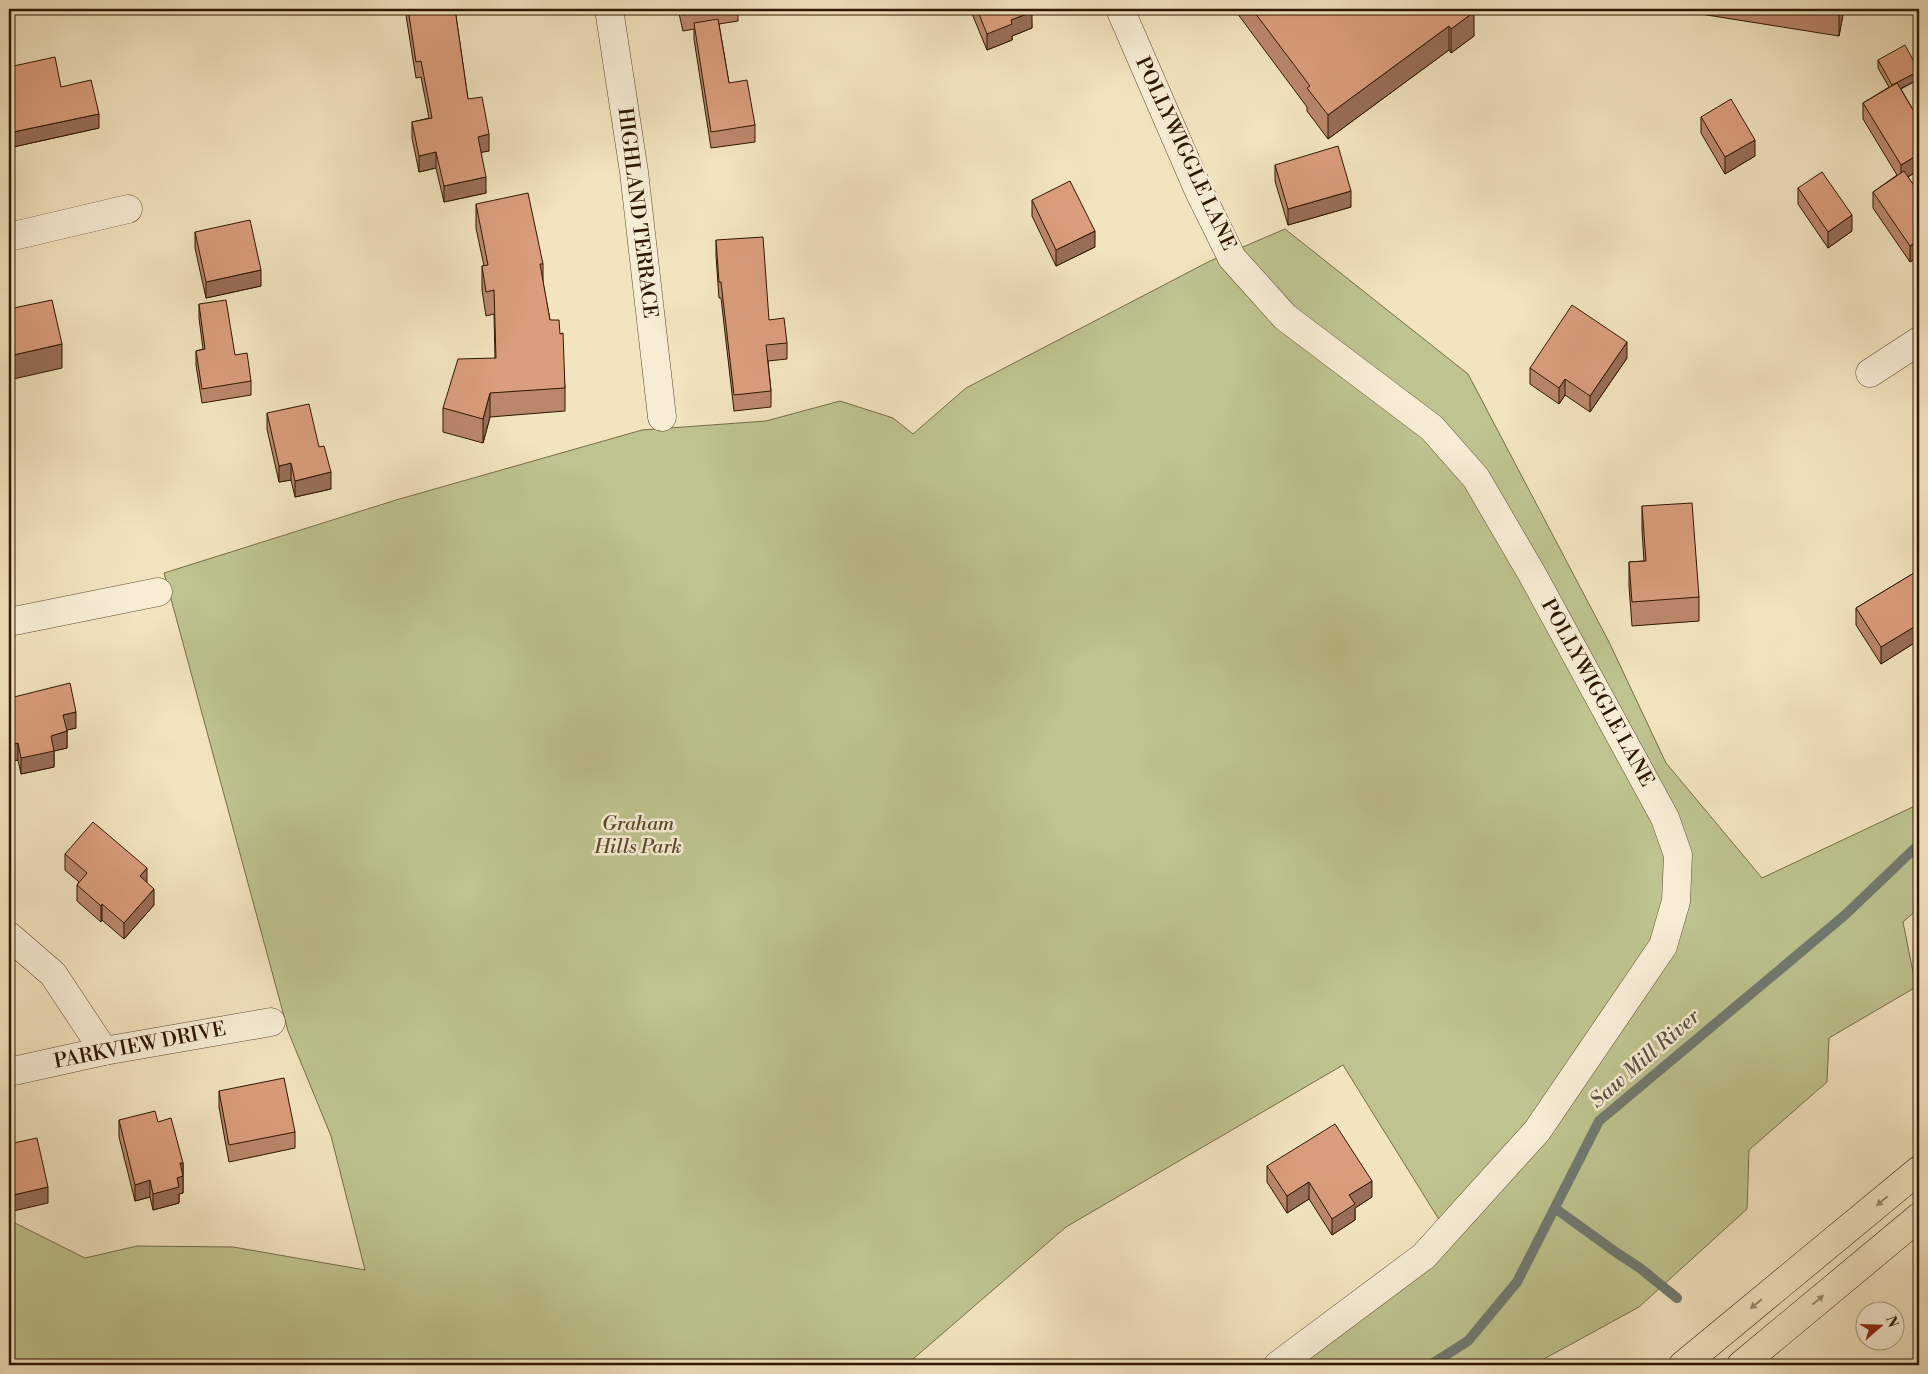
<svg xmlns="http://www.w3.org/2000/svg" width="1928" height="1374" font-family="'Libre Bodoni',serif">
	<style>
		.green { fill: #bec38f; stroke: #766c48 }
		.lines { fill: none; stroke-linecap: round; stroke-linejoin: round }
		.stream { stroke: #727a71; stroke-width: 10 }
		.minor-casing { stroke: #5f4a30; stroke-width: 29 }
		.highway-casing { stroke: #2e1600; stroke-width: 29 }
		.minor { stroke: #f7edd5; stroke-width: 28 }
		.highway { stroke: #f2e4bf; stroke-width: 28 }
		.wall { fill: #bb876c; stroke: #2e1600 }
		.shaded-wall { fill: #996e58; stroke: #2e1600 }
		.building { fill: #da9d7d; stroke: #2e1600 }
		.oneway { fill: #9a8769 }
		.labels { text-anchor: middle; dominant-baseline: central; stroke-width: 5; stroke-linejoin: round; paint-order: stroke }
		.street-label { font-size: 20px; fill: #2e1600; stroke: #f7edd5 }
		.park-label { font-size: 20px; font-style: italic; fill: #594a2b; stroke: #f7edd5 }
		.water-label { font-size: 21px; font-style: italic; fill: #565042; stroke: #f7edd5 }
	</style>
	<rect width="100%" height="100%" fill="#f2e4bf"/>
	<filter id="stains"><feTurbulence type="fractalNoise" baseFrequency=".004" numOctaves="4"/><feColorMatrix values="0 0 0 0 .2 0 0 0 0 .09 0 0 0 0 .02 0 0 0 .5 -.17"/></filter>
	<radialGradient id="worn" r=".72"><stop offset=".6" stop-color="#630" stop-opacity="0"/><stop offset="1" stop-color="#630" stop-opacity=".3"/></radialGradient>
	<path class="green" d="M 1285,229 L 1468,374 L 1609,642 L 1666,763 L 1762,878 L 1919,804 L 1919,908 L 1903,922 L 1916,987 L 1829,1038 L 1827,1082 L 1749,1150 L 1747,1209 L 1639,1307 L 1533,1365 L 1266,1365 L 1443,1226 L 1343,1065 L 1066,1227 L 906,1365 L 9,1365 L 9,1220 L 85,1258 L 137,1246 L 233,1247 L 365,1270 L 331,1136 L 288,1031 L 164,573 L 396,500 L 642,430 L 766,421 L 840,401 L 893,418 L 913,434 L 966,388 L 1210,261 Z"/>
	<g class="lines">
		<g class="stream">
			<path d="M 1556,1209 L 1617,1253 L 1640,1268 L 1677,1298"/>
			<path d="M 1430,1365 L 1468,1341 L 1517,1282 L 1599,1121 L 1845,915 L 1914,849 L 1919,848"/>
		</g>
		<defs>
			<g id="minor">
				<path d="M 609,9 L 634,172 L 662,417"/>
				<path d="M 1120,9 L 1198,189 L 1232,258 L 1285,317 L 1432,428 L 1476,478 L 1532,574 L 1665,818 L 1678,855 L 1676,901 L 1663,946 L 1537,1131 L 1424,1256 L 1278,1365"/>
				<path d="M 9,237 L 128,209"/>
				<path d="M 1870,373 L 1919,341"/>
				<path d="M 9,622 L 158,592"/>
				<path d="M 9,936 L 53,974 L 104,1051"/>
				<path d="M 9,1072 L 104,1051 L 271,1022"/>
			</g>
			<g id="highway">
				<path d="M 1683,1365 L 1919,1170"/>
				<path d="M 1741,1365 L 1919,1217"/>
			</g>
		</defs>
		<use href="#minor" class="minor-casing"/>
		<use href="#highway" class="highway-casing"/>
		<use href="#minor" class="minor"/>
		<use href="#highway" class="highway"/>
	</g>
	<g class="wall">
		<path d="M 405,9 L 455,9 L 468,99 L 489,151 L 481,152 L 486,193 L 444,202 L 436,168 L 419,172 L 412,138 L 412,122 L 429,118 L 421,77 L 416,78 Z"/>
		<path d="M 678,9 L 738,9 L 738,21 L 719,24 L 729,83 L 755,125 L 755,142 L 711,148 L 694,39 L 694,29 L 683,31 Z"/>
		<path d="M 970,9 L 1031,9 L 1032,28 L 1012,36 L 1012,40 L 987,50 Z"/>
		<path d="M 1234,9 L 1471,9 L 1474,36 L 1451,53 L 1449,50 L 1328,139 L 1307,111 L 1307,107 Z"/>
		<path d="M 1669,9 L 1844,9 L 1839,36 Z"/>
		<path d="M 1878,60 L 1919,79 L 1901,89 L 1919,120 L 1919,170 L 1908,177 L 1919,193 L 1919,256 L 1910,262 L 1873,208 L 1873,192 L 1897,175 L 1863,119 L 1863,103 L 1889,87 L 1878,68 Z"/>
		<path d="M 9,67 L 61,87 L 99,128 L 13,147 L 9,125 Z"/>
		<path d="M 1701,117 L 1755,156 L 1725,174 L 1701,133 Z"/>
		<path d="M 1275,165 L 1351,207 L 1288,225 L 1275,181 Z"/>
		<path d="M 1798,188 L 1852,231 L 1828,248 L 1798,204 Z"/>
		<path d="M 1032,200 L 1095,247 L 1056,266 L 1032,216 Z"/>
		<path d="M 476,204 L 543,264 L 543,283 L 550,320 L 560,334 L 565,388 L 565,411 L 490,417 L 483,443 L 443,432 L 443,408 L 495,358 L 494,314 L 486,316 L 482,290 L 482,266 L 484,266 L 476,228 Z"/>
		<path d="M 195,232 L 261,286 L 206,298 L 195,248 Z"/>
		<path d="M 716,240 L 769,320 L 787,343 L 787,359 L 768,361 L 771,391 L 771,407 L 734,411 L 721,298 L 719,298 L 716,256 Z"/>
		<path d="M 199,304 L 235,355 L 251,381 L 251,395 L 202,403 L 196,365 L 196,351 L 203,349 L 199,318 Z"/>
		<path d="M 1627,358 L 1590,412 L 1565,395 L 1559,404 L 1530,384 L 1530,368 Z"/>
		<path d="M 267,413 L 319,447 L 331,489 L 295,497 L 291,480 L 279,482 L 267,429 Z"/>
		<path d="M 1642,506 L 1699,597 L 1699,621 L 1632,626 L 1629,586 L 1629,562 L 1644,561 L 1642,530 Z"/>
		<path d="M 1919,570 L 1919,640 L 1881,664 L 1856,625 L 1856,608 Z"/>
		<path d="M 10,698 L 76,728 L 67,730 L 67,748 L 54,751 L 54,767 L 21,774 L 18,760 L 9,762 L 9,719 L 11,718 L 10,714 Z"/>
		<path d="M 65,854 L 147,883 L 154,905 L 124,939 L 102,920 L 101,922 L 77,901 L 77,885 L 79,882 L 65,870 Z"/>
		<path d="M 219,1091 L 295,1132 L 295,1148 L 229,1162 L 219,1107 Z"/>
		<path d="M 119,1120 L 158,1122 L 183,1163 L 183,1193 L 179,1194 L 179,1203 L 153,1210 L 150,1197 L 135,1201 L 119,1137 Z"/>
		<path d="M 1267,1166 L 1372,1197 L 1355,1208 L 1355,1220 L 1332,1235 L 1309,1199 L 1287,1213 L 1267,1182 Z"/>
	</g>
	<g class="shaded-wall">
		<path d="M 1839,9 L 1844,9 L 1839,36 Z"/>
		<path d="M 1032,12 L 1032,28 L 1012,36 L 1012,40 L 987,50 L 987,34 L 1011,20 Z"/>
		<path d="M 1474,12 L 1474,36 L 1451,53 L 1451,29 Z"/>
		<path d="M 1449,26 L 1449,50 L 1328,139 L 1328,115 Z"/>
		<path d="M 1919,71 L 1919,79 L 1892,93 L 1892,85 Z"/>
		<path d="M 99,114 L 99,128 L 13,147 L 13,132 Z"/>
		<path d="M 489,134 L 489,151 L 478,153 L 478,137 Z"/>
		<path d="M 1755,140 L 1755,156 L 1725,174 L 1725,157 Z"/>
		<path d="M 436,152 L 436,168 L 419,172 L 419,156 Z"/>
		<path d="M 1919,154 L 1919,170 L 1901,181 L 1901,165 Z"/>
		<path d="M 486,177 L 486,193 L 444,202 L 444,186 Z"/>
		<path d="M 1351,191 L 1351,207 L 1288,225 L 1288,209 Z"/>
		<path d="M 1852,215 L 1852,231 L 1828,248 L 1828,232 Z"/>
		<path d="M 1095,231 L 1095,247 L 1056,266 L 1056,250 Z"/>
		<path d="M 1919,240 L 1919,256 L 1910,262 L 1910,246 Z"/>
		<path d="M 261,270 L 261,286 L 206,298 L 206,282 Z"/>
		<path d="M 1627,342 L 1627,358 L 1590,412 L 1590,396 Z"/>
		<path d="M 62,344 L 62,368 L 9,380 L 9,356 Z"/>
		<path d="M 1565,379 L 1565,395 L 1559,404 L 1559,388 Z"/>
		<path d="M 490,393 L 490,417 L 483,443 L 483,419 Z"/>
		<path d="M 291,463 L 291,480 L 279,482 L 279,466 Z"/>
		<path d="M 331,472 L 331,489 L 295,497 L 295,481 Z"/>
		<path d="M 1919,624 L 1919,640 L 1881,664 L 1881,647 Z"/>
		<path d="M 76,712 L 76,728 L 63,731 L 63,715 Z"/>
		<path d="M 67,731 L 67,748 L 54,751 L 54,767 L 21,774 L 21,758 L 51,736 Z"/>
		<path d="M 18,743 L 18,760 L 9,762 L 9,746 Z"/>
		<path d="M 147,868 L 147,884 L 140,876 Z"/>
		<path d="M 154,889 L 154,905 L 124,939 L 124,923 Z"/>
		<path d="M 102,904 L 102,920 L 101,922 L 101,906 Z"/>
		<path d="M 180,1163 L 183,1163 L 183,1193 L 179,1194 L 179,1203 L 153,1210 L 153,1194 L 177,1178 Z"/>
		<path d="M 150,1180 L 150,1197 L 135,1201 L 135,1185 Z"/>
		<path d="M 1372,1181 L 1372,1197 L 1355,1208 L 1355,1220 L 1332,1235 L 1332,1219 L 1349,1195 Z"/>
		<path d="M 1309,1182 L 1309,1199 L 1287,1213 L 1287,1196 Z"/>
		<path d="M 48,1187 L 48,1203 L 9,1212 L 9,1196 Z"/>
	</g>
	<g class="building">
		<path d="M 408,9 L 455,9 L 468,99 L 482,97 L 489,134 L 478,137 L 486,177 L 444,186 L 436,152 L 419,156 L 412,122 L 432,118 L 421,61 L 416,62 Z"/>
		<path d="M 682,9 L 716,9 L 683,15 Z"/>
		<path d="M 977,9 L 1031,9 L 1032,12 L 1011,20 L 1012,24 L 987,34 Z"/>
		<path d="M 1252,9 L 1471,9 L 1474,12 L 1451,29 L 1449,26 L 1328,115 L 1307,88 L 1310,86 Z"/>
		<path d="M 718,19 L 729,83 L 747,80 L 755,125 L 711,132 L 694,23 Z"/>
		<path d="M 1905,45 L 1919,71 L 1892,85 L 1878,60 Z"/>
		<path d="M 55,57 L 61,87 L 91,80 L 99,114 L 13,132 L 9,110 L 9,67 Z"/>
		<path d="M 1897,83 L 1919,120 L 1919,154 L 1901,165 L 1863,103 Z"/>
		<path d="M 1731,99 L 1755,140 L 1725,157 L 1701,117 Z"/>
		<path d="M 1338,146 L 1351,191 L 1288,209 L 1275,165 Z"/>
		<path d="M 1904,171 L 1919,193 L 1919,240 L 1910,246 L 1873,192 Z"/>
		<path d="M 1822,172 L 1852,215 L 1828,232 L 1798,188 Z"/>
		<path d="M 1070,181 L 1095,231 L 1056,250 L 1032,200 Z"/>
		<path d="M 528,193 L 543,264 L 540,264 L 550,320 L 559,320 L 560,334 L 563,333 L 565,388 L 490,393 L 483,419 L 443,408 L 458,359 L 496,358 L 494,290 L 486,292 L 482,266 L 488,265 L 476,204 Z"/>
		<path d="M 250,220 L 261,270 L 206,282 L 195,232 Z"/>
		<path d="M 763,237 L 769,320 L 784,318 L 787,343 L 766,345 L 771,391 L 734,395 L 721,282 L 719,282 L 716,240 Z"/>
		<path d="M 52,300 L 62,344 L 9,356 L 9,309 Z"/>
		<path d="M 226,300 L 235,355 L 247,353 L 251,381 L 202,389 L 196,351 L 205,349 L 199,304 Z"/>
		<path d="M 1572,305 L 1627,342 L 1590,396 L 1565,379 L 1559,388 L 1530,368 Z"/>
		<path d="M 309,404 L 319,447 L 324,446 L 331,472 L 295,481 L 291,463 L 279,466 L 267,413 Z"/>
		<path d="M 1692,503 L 1699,597 L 1632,602 L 1629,562 L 1646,561 L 1642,506 Z"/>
		<path d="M 1919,570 L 1919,624 L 1881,647 L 1856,608 Z"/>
		<path d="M 70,683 L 76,712 L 63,715 L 67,731 L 51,736 L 54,751 L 21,758 L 18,743 L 9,746 L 9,719 L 14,717 L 10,698 Z"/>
		<path d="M 93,822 L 147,868 L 140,876 L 154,889 L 124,923 L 102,904 L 101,906 L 77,885 L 87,873 L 65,854 Z"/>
		<path d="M 284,1078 L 295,1132 L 229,1145 L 219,1091 Z"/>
		<path d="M 155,1111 L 158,1122 L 171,1118 L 183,1163 L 180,1163 L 183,1176 L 177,1178 L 179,1187 L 153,1194 L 150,1180 L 135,1185 L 119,1120 Z"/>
		<path d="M 1335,1124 L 1372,1181 L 1349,1195 L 1355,1204 L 1332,1219 L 1309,1182 L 1287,1196 L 1267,1166 Z"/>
		<path d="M 37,1138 L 48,1187 L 9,1196 L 9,1144 Z"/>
	</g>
	<defs><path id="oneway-solid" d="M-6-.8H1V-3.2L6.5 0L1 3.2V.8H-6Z" transform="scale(1.25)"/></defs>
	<g class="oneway">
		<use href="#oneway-solid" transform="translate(1882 1201) rotate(140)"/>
		<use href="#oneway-solid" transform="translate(1818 1300) rotate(-40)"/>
		<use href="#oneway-solid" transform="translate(1756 1304) rotate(141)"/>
	</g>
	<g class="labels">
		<g class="street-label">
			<text transform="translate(1185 154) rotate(65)">POLLYWIGGLE LANE</text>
			<text transform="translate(637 213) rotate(83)">HIGHLAND TERRACE</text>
			<text transform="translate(1597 693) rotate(61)">POLLYWIGGLE LANE</text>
			<text transform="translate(140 1046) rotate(-11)">PARKVIEW DRIVE</text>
		</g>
		<g class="park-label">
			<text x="638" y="824">Graham<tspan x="638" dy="23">Hills Park</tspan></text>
		</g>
		<g class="water-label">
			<text transform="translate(1645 1059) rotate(-41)">Saw Mill River</text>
		</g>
	</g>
	<rect width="1928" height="1374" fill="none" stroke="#f2e4bf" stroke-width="30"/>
	<rect x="10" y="10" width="1908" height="1354" fill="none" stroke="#2e1600" stroke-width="2.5"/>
	<rect x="15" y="15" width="1898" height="1344" fill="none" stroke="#2e1600"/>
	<g transform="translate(1880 1326) rotate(70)"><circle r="24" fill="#f7edd5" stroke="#a79780"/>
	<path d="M0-4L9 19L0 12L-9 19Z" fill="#8f2418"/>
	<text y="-8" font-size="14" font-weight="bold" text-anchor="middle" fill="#2e1600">N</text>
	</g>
	<rect width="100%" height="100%" filter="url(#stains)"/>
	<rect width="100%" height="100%" fill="url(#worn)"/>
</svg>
